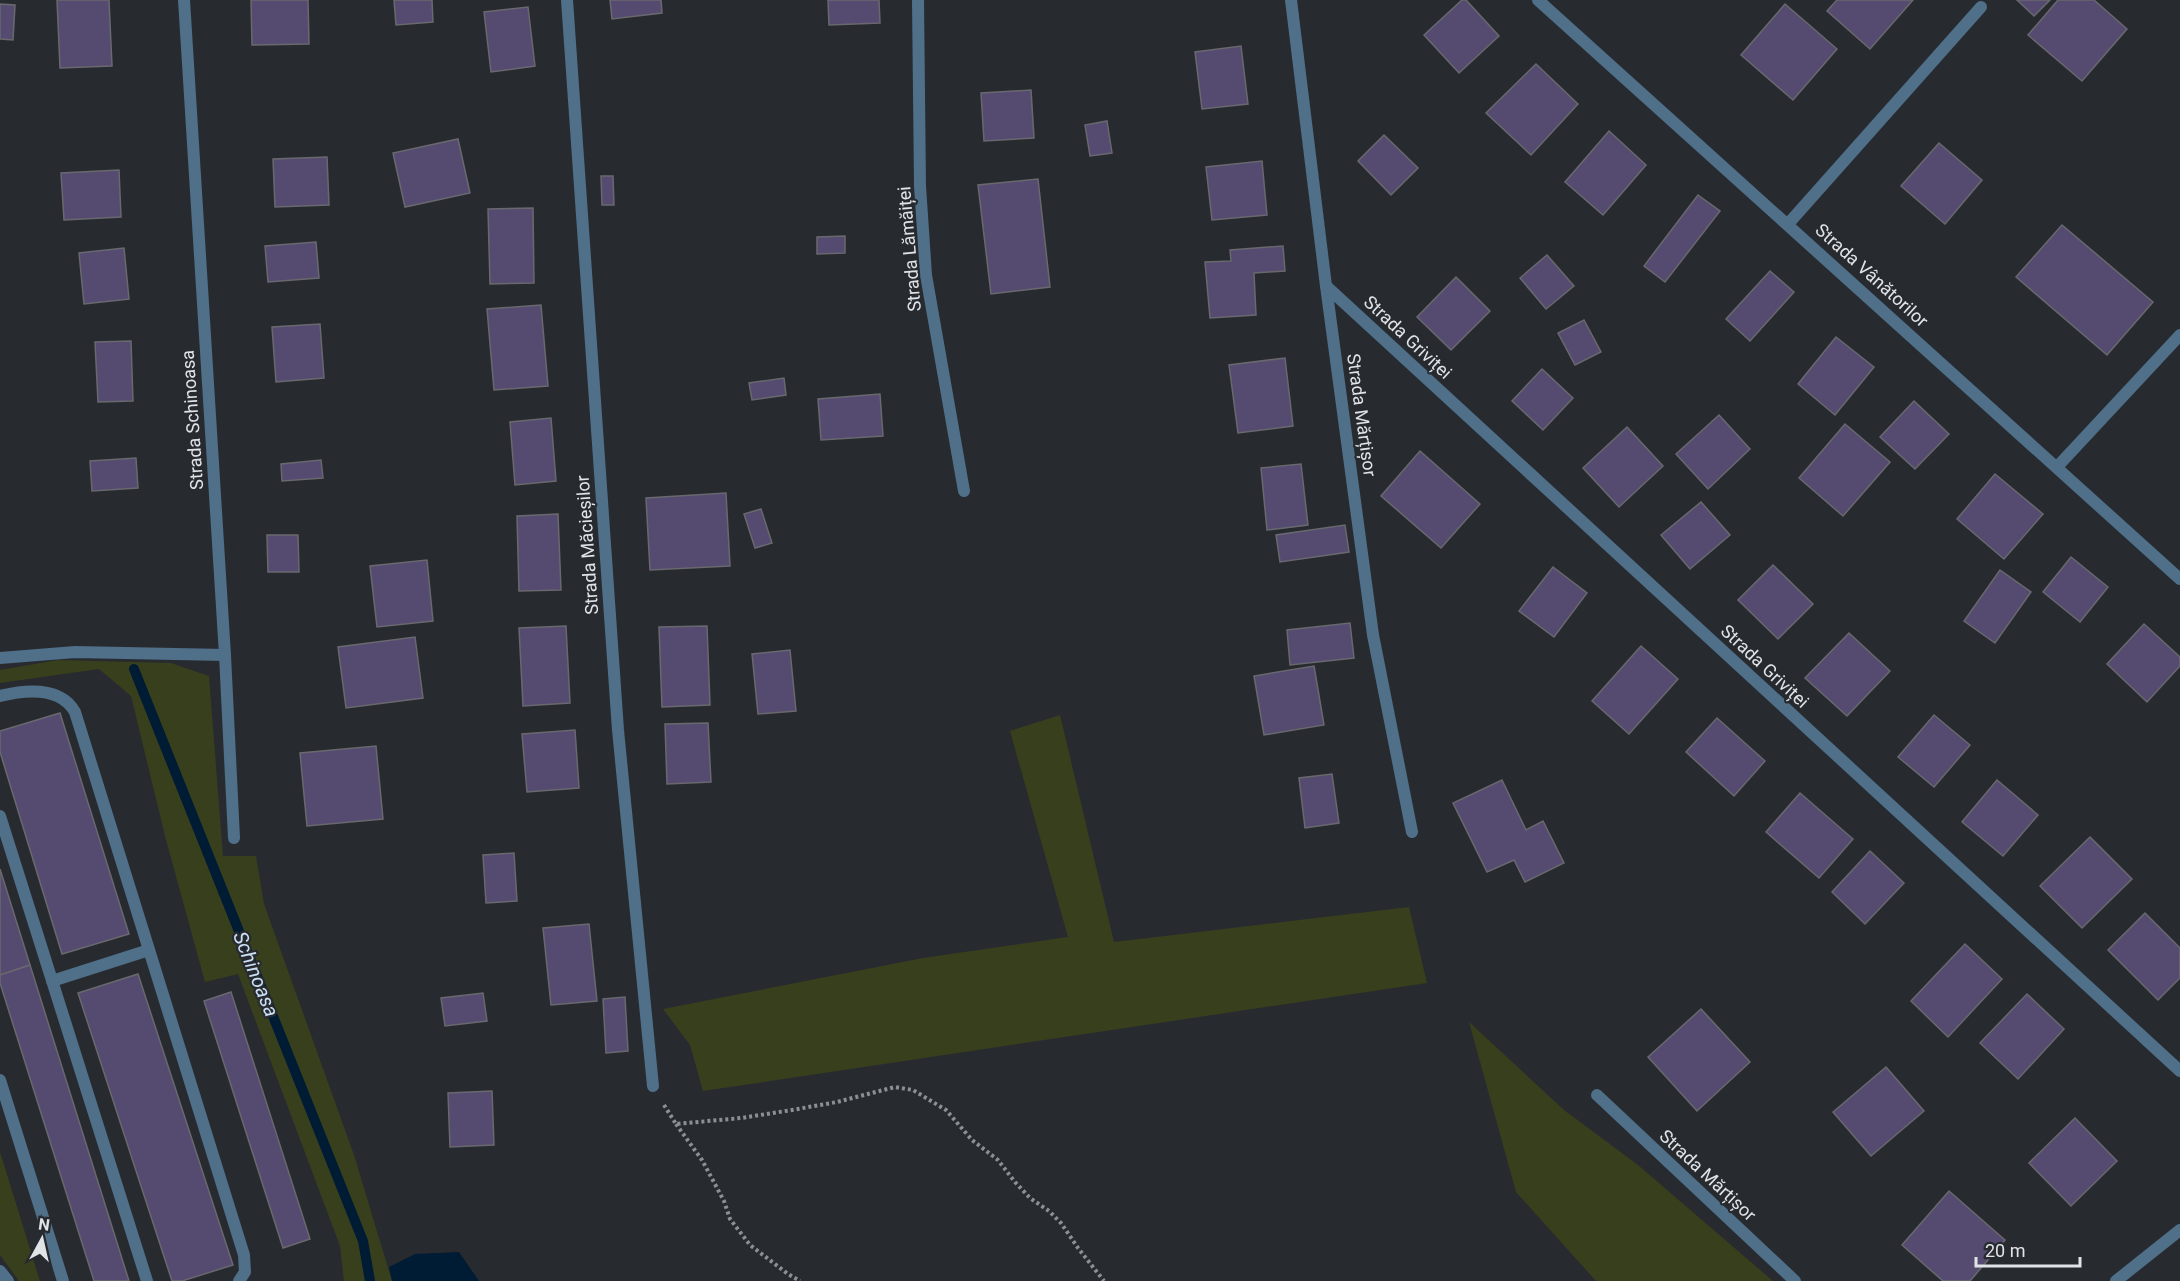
<svg xmlns="http://www.w3.org/2000/svg" width="2180" height="1281" font-family="Roboto,sans-serif">
	<style>
		.green { fill: #383f1d }
		.water { fill: #001b34 }
		.lines { fill: none; stroke-linecap: round; stroke-linejoin: round }
		.stream { stroke: #001b34; stroke-width: 10 }
		.building { fill: #554b70; stroke: #69686e; stroke-width: 1.5 }
		.path { stroke: #8c9094; stroke-width: 4; stroke-dasharray: 3 3; stroke-linecap: butt }
		.lane { stroke: #506f89; stroke-width: 12 }
		.street { stroke: #506f89; stroke-width: 12 }
		.labels { text-anchor: middle; dominant-baseline: central; stroke-width: 4.5; stroke-linejoin: round; paint-order: stroke }
		.street-label { font-size: 18px; fill: #e1e4e7; stroke: #272b30 }
		.water-label { font-size: 20px; font-style: italic; fill: #cbe0f5; stroke: #272b30 }
	</style>
	<rect width="100%" height="100%" fill="#272b30"/>
	<g class="green">
		<path d="M 58,660 L 171,663 L 209,676 L 223,856 L 256,856 L 264,904 L 354,1155 L 392,1281 L 344,1281 L 340,1246 L 238,974 L 205,982 L 166,840 L 131,696 L 99,669 L 0,683 L 0,670 Z"/>
		<path d="M 1060,715 L 1114,942 L 1409,907 L 1427,983 L 703,1091 L 690,1045 L 663,1009 L 923,958 L 1068,937 L 1010,731 Z"/>
		<path d="M 1469,1022 L 1564,1110 L 1638,1165 L 1773,1281 L 1596,1281 L 1516,1192 Z"/>
		<path d="M 0,1152 L 40,1281 L 19,1281 L 0,1255 Z"/>
	</g>
	<path class="water" d="M 459,1252 L 479,1281 L 392,1281 L 389,1267 L 415,1254 Z"/>
	<g class="lines">
		<path class="stream" d="M 134,669 L 363,1241 L 370,1281"/>
	</g>
	<g class="building">
		<path d="M 57,0 L 109,0 L 112,66 L 60,68 Z"/>
		<path d="M 251,0 L 308,0 L 309,44 L 252,45 Z"/>
		<path d="M 394,0 L 432,0 L 433,22 L 396,25 Z"/>
		<path d="M 610,0 L 661,0 L 662,13 L 612,19 Z"/>
		<path d="M 828,0 L 879,0 L 880,23 L 829,25 Z"/>
		<path d="M 1462,0 L 1466,0 L 1499,36 L 1459,73 L 1424,35 Z"/>
		<path d="M 1837,0 L 1913,0 L 1870,49 L 1827,11 Z"/>
		<path d="M 2017,0 L 2050,0 L 2034,16 Z"/>
		<path d="M 2058,0 L 2094,0 L 2127,29 L 2082,81 L 2028,35 Z"/>
		<path d="M 0,4 L 15,5 L 13,40 L 0,39 Z"/>
		<path d="M 1785,4 L 1837,49 L 1793,100 L 1741,55 Z"/>
		<path d="M 528,7 L 535,66 L 491,72 L 484,12 Z"/>
		<path d="M 1241,46 L 1248,104 L 1202,109 L 1195,52 Z"/>
		<path d="M 1536,64 L 1578,104 L 1531,155 L 1486,113 Z"/>
		<path d="M 1031,90 L 1034,138 L 984,141 L 981,93 Z"/>
		<path d="M 1107,121 L 1112,153 L 1090,156 L 1085,125 Z"/>
		<path d="M 1609,131 L 1646,165 L 1603,215 L 1565,182 Z"/>
		<path d="M 1384,135 L 1418,168 L 1391,195 L 1358,161 Z"/>
		<path d="M 458,139 L 470,193 L 405,207 L 393,153 Z"/>
		<path d="M 1939,143 L 1982,180 L 1945,224 L 1901,186 Z"/>
		<path d="M 327,157 L 329,205 L 275,207 L 273,159 Z"/>
		<path d="M 1262,161 L 1267,215 L 1212,220 L 1206,167 Z"/>
		<path d="M 119,170 L 121,217 L 64,220 L 61,173 Z"/>
		<path d="M 601,176 L 613,176 L 614,205 L 602,205 Z"/>
		<path d="M 1038,179 L 1050,287 L 991,294 L 978,185 Z"/>
		<path d="M 1698,195 L 1720,211 L 1665,282 L 1644,266 Z"/>
		<path d="M 533,208 L 534,283 L 490,284 L 488,209 Z"/>
		<path d="M 2062,225 L 2153,302 L 2107,355 L 2016,277 Z"/>
		<path d="M 845,236 L 845,253 L 817,254 L 817,237 Z"/>
		<path d="M 316,242 L 319,278 L 268,282 L 265,246 Z"/>
		<path d="M 1283,246 L 1285,271 L 1254,273 L 1256,315 L 1210,318 L 1205,262 L 1231,261 L 1230,250 Z"/>
		<path d="M 124,248 L 129,299 L 84,304 L 79,253 Z"/>
		<path d="M 1547,255 L 1574,286 L 1546,309 L 1520,278 Z"/>
		<path d="M 1770,271 L 1794,292 L 1750,341 L 1726,319 Z"/>
		<path d="M 1456,277 L 1490,311 L 1451,350 L 1417,317 Z"/>
		<path d="M 541,305 L 548,386 L 494,390 L 487,309 Z"/>
		<path d="M 1584,320 L 1601,352 L 1575,365 L 1558,333 Z"/>
		<path d="M 320,324 L 324,378 L 276,382 L 272,327 Z"/>
		<path d="M 1836,337 L 1874,367 L 1835,415 L 1798,384 Z"/>
		<path d="M 131,341 L 133,401 L 98,402 L 95,342 Z"/>
		<path d="M 1285,358 L 1293,426 L 1238,433 L 1229,365 Z"/>
		<path d="M 1542,369 L 1573,398 L 1543,430 L 1512,401 Z"/>
		<path d="M 784,378 L 786,395 L 752,400 L 749,383 Z"/>
		<path d="M 880,394 L 883,436 L 821,440 L 818,399 Z"/>
		<path d="M 1914,401 L 1949,434 L 1915,469 L 1880,437 Z"/>
		<path d="M 1719,415 L 1750,449 L 1708,489 L 1676,454 Z"/>
		<path d="M 551,418 L 556,481 L 515,485 L 510,422 Z"/>
		<path d="M 1845,424 L 1890,462 L 1843,516 L 1799,478 Z"/>
		<path d="M 1627,427 L 1663,466 L 1619,507 L 1583,468 Z"/>
		<path d="M 1420,451 L 1480,504 L 1441,548 L 1381,496 Z"/>
		<path d="M 136,458 L 138,488 L 92,491 L 90,461 Z"/>
		<path d="M 321,460 L 323,478 L 282,481 L 281,464 Z"/>
		<path d="M 1301,464 L 1308,525 L 1267,530 L 1261,468 Z"/>
		<path d="M 1995,474 L 2043,514 L 2004,559 L 1957,519 Z"/>
		<path d="M 726,493 L 730,566 L 650,570 L 646,498 Z"/>
		<path d="M 1701,502 L 1730,535 L 1690,569 L 1661,535 Z"/>
		<path d="M 761,509 L 772,543 L 755,548 L 744,514 Z"/>
		<path d="M 558,514 L 561,590 L 519,591 L 517,516 Z"/>
		<path d="M 1345,525 L 1349,552 L 1280,562 L 1276,535 Z"/>
		<path d="M 267,535 L 298,535 L 299,572 L 268,572 Z"/>
		<path d="M 2071,557 L 2108,587 L 2080,622 L 2043,592 Z"/>
		<path d="M 427,560 L 433,621 L 377,627 L 370,566 Z"/>
		<path d="M 1773,565 L 1813,604 L 1778,639 L 1738,600 Z"/>
		<path d="M 1553,567 L 1587,593 L 1554,637 L 1519,611 Z"/>
		<path d="M 2000,570 L 2031,592 L 1995,643 L 1964,621 Z"/>
		<path d="M 1350,623 L 1354,658 L 1290,665 L 1287,630 Z"/>
		<path d="M 2144,624 L 2180,657 L 2180,666 L 2147,702 L 2107,664 Z"/>
		<path d="M 566,626 L 570,703 L 523,706 L 519,628 Z"/>
		<path d="M 707,626 L 710,705 L 662,707 L 659,627 Z"/>
		<path d="M 1849,633 L 1890,671 L 1847,716 L 1805,678 Z"/>
		<path d="M 415,637 L 423,698 L 346,708 L 338,647 Z"/>
		<path d="M 1641,646 L 1678,679 L 1629,734 L 1592,701 Z"/>
		<path d="M 790,650 L 796,711 L 758,714 L 752,654 Z"/>
		<path d="M 1314,666 L 1324,725 L 1264,735 L 1254,676 Z"/>
		<path d="M 60,713 L 129,934 L 62,954 L 0,752 L 0,731 Z"/>
		<path d="M 1934,715 L 1970,745 L 1934,787 L 1898,757 Z"/>
		<path d="M 1717,718 L 1765,761 L 1734,796 L 1686,752 Z"/>
		<path d="M 708,723 L 711,782 L 667,784 L 665,724 Z"/>
		<path d="M 575,730 L 579,788 L 527,792 L 522,734 Z"/>
		<path d="M 376,746 L 383,819 L 307,826 L 300,753 Z"/>
		<path d="M 1332,774 L 1339,823 L 1305,828 L 1299,778 Z"/>
		<path d="M 1502,780 L 1526,830 L 1543,821 L 1564,863 L 1525,882 L 1514,860 L 1487,872 L 1453,803 Z"/>
		<path d="M 1997,780 L 2038,815 L 2003,856 L 1962,822 Z"/>
		<path d="M 1800,793 L 1853,839 L 1819,878 L 1766,832 Z"/>
		<path d="M 2090,837 L 2132,879 L 2082,928 L 2040,886 Z"/>
		<path d="M 1870,851 L 1904,883 L 1865,924 L 1832,892 Z"/>
		<path d="M 514,853 L 517,901 L 486,903 L 483,855 Z"/>
		<path d="M 0,869 L 30,965 L 0,975 Z"/>
		<path d="M 2145,913 L 2180,948 L 2180,978 L 2158,1000 L 2108,950 Z"/>
		<path d="M 589,924 L 597,1001 L 551,1005 L 543,928 Z"/>
		<path d="M 1965,944 L 2002,979 L 1948,1037 L 1911,1001 Z"/>
		<path d="M 30,965 L 129,1281 L 94,1281 L 0,983 L 0,975 Z"/>
		<path d="M 138,974 L 233,1265 L 182,1281 L 172,1281 L 78,993 Z"/>
		<path d="M 231,992 L 310,1239 L 283,1248 L 204,1001 Z"/>
		<path d="M 483,993 L 487,1021 L 445,1026 L 441,998 Z"/>
		<path d="M 2027,994 L 2064,1029 L 2018,1079 L 1980,1043 Z"/>
		<path d="M 625,997 L 628,1051 L 606,1053 L 603,999 Z"/>
		<path d="M 1701,1009 L 1750,1062 L 1697,1111 L 1648,1057 Z"/>
		<path d="M 1886,1067 L 1924,1111 L 1871,1156 L 1833,1112 Z"/>
		<path d="M 492,1091 L 494,1145 L 450,1147 L 448,1093 Z"/>
		<path d="M 2075,1118 L 2117,1161 L 2071,1206 L 2029,1163 Z"/>
		<path d="M 1949,1191 L 2005,1240 L 1970,1281 L 1943,1281 L 1902,1245 Z"/>
	</g>
	<g class="lines">
		<g class="path">
			<path d="M 664,1105 L 676,1124 L 741,1118 L 792,1110 L 837,1102 L 895,1087 L 913,1090 L 946,1110 L 972,1140 L 998,1160 L 1015,1182 L 1030,1198 L 1049,1211 L 1061,1223 L 1078,1248 L 1104,1281"/>
			<path d="M 676,1124 L 702,1160 L 724,1201 L 730,1219 L 750,1245 L 788,1274 L 800,1281"/>
		</g>
		<g class="lane">
			<path d="M 1788,224 L 1981,7"/>
			<path d="M 2057,467 L 2180,335"/>
			<path d="M 0,696 C 25,690 60,686 75,712 L 244,1255 L 245,1272 L 239,1281"/>
			<path d="M 0,816 L 147,1281"/>
			<path d="M 52,981 L 149,950"/>
			<path d="M 0,1080 L 63,1281"/>
		</g>
		<g class="street">
			<path d="M 184,0 L 225,655 L 234,838"/>
			<path d="M 567,0 L 618,730 L 653,1086"/>
			<path d="M 918,0 L 920,186 L 926,275 L 964,491"/>
			<path d="M 1291,0 L 1326,286 L 1373,635 L 1412,832"/>
			<path d="M 1538,0 L 2180,579"/>
			<path d="M 1326,286 L 2180,1071"/>
			<path d="M 0,658 L 75,652 L 225,655"/>
			<path d="M 1597,1095 L 1795,1281"/>
			<path d="M 0,1271 L 8,1281"/>
			<path d="M 2116,1281 L 2180,1230"/>
		</g>
	</g>
	<g class="labels">
		<g class="street-label">
			<text transform="translate(909 249) rotate(-95)">Strada Lămăiței</text>
			<text transform="translate(1872 275) rotate(42)">Strada Vânătorilor</text>
			<text transform="translate(1408 337) rotate(43)">Strada Griviței</text>
			<text transform="translate(1362 415) rotate(82)">Strada Mărțișor</text>
			<text transform="translate(192 420) rotate(-94)">Strada Schinoasa</text>
			<text transform="translate(587 545) rotate(-94)">Strada Măcieșilor</text>
			<text transform="translate(1765 666) rotate(43)">Strada Griviței</text>
			<text transform="translate(1708 1175) rotate(43)">Strada Mărțișor</text>
		</g>
		<g class="water-label">
			<text transform="translate(256 974) rotate(68)">Schinoasa</text>
		</g>
	</g>
	<g transform="translate(42 1239) rotate(8)" stroke="#272b30" stroke-width="4.5" paint-order="stroke">
	<path d="M0-4.5L10 22L0 15L-10 22Z" fill="#e1e4e7"/>
	<text y="-9" font-size="16" font-weight="bold" text-anchor="middle" fill="#e1e4e7">N</text>
	</g>
	<path d="M1976 1257v9h104v-9" fill="none" stroke="#e1e4e7" stroke-width="3"/>
	<text x="1985" y="1257" font-size="18" fill="#e1e4e7" stroke="#272b30" stroke-width="4.5" paint-order="stroke">20 m</text>
</svg>
